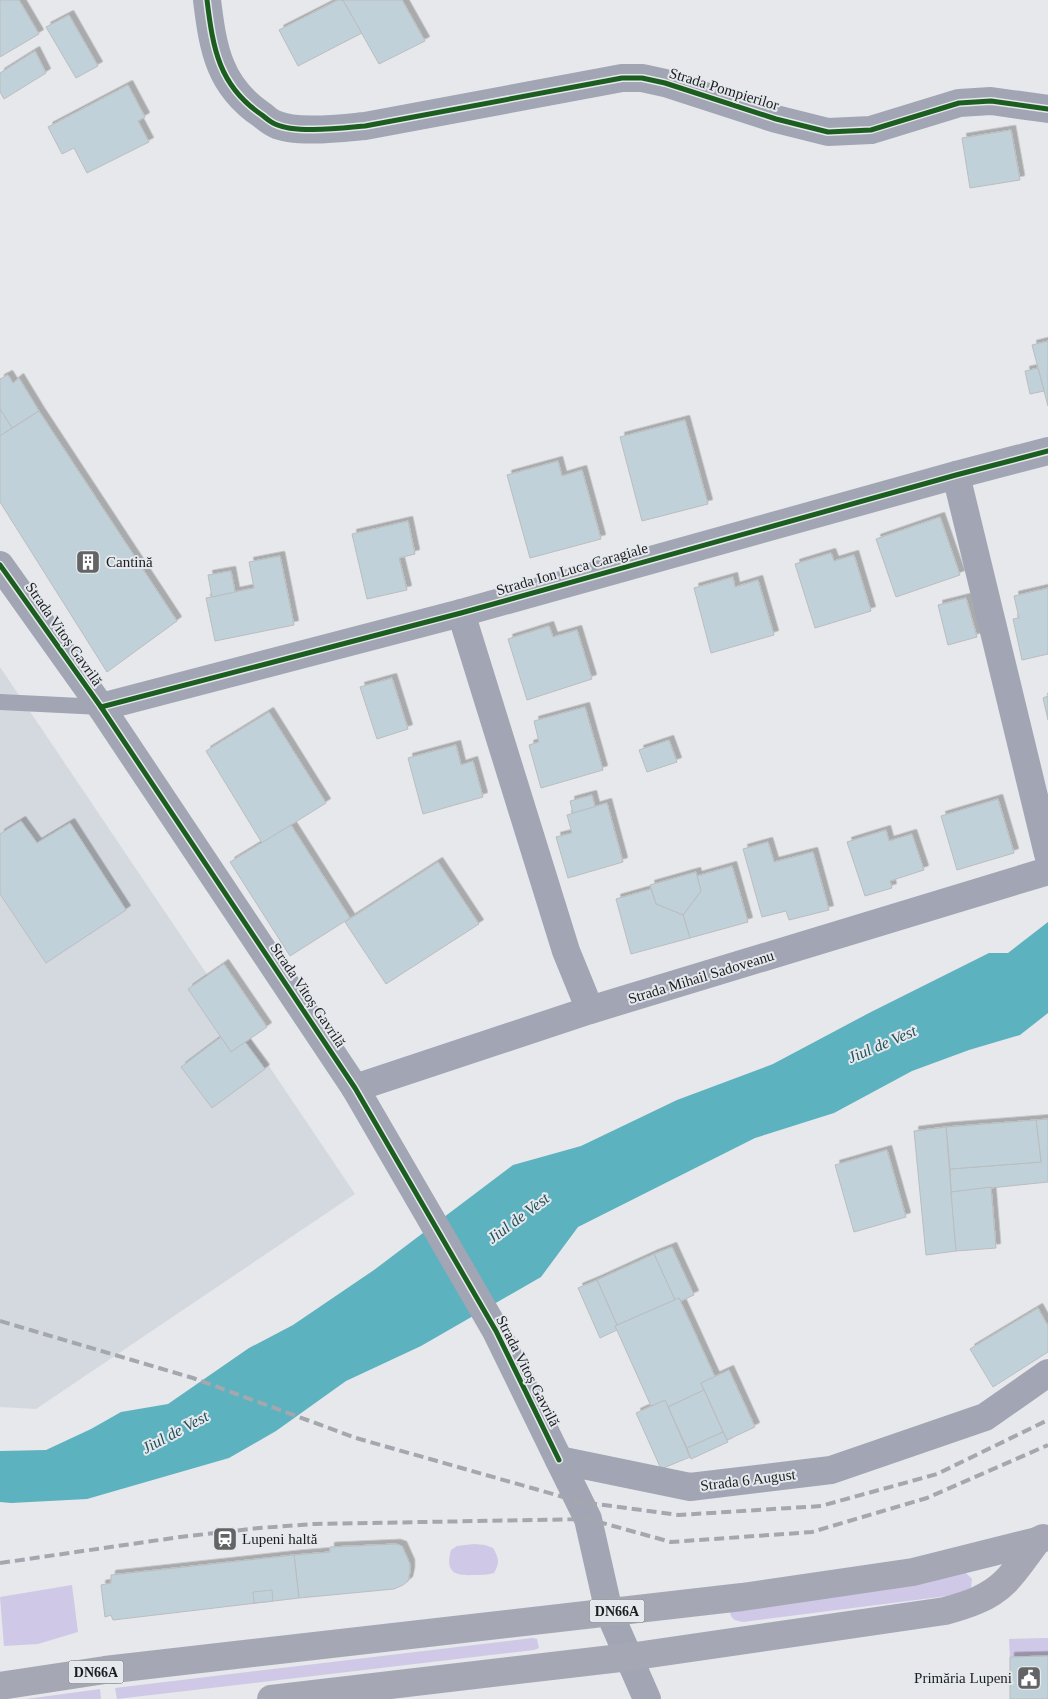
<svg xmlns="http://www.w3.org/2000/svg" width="1048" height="1699" font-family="Georgia,serif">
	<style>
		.built { fill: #d4d9e0 }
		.green { fill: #d0c8e7 }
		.water { fill: #5db2bf }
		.building { fill: #c0d1da; stroke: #bbbdbe; filter: url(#shadow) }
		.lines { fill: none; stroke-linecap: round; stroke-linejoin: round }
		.lane { stroke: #a2a5b3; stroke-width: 16 }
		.street { stroke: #a2a5b3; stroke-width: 28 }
		.primary { stroke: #a5a7b5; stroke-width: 28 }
		.rail { stroke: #a5a7af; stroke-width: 4; stroke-dasharray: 10 5; stroke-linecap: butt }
		.cycleway-casing { stroke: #e5e8ec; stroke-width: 8 }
		.cycleway { stroke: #1b5e20; stroke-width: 5 }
		.labels { text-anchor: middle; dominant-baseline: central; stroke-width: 4; stroke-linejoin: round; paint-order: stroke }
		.shield { fill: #e5e8ec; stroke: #585a5c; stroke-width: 1 }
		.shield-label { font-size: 14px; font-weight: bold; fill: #1b1d1e }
		.street-label { font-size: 15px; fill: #1b1d1e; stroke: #e5e8ec }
		.poi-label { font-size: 15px; fill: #1b1d1e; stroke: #e5e8ec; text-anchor: start }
		.water-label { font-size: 16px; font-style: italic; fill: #23525a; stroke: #e5e8ec }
	</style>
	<defs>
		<filter id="shadow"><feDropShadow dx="4.5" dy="-4.5" stdDeviation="0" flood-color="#0004"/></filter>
	</defs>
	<rect width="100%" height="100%" fill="#e6e8eb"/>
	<path class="built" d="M 0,667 L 355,1194 L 36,1409 L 0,1407 Z"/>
	<g class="green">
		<path d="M 474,1544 L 485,1545 L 493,1548 C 499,1558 500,1563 494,1573 C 487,1575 481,1575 474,1575 C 454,1576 445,1572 451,1550 L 457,1546 Z"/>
		<path d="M 962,1572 L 966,1573 L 972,1579 L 971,1588 L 955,1595 L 743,1622 C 736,1621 730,1619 730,1611 Z"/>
		<path d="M 72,1585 L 78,1632 L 38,1644 L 4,1646 L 0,1597 Z"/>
		<path d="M 532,1638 L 537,1639 L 539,1648 L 534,1650 L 117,1699 L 115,1688 Z"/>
		<path d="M 1048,1638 L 1048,1656 L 1010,1657 L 1009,1639 Z"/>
		<path d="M 100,1689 L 101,1699 L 26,1699 Z"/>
	</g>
	<path class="water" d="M 1048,922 L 1048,1013 L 1020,1035 L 969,1050 L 912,1071 L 834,1113 L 755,1138 L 578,1227 L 541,1277 L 421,1346 L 346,1381 L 276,1431 L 229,1458 L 87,1499 L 11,1503 L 0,1502 L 0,1451 L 46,1450 L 91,1429 L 121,1412 L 168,1404 L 249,1348 L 293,1325 L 374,1270 L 513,1165 L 581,1146 L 677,1100 L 773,1064 L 869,1013 L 989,953 L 1008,953 Z"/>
	<g class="building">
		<path d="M 2,0 L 19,0 L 39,34 L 0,57 L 0,1 Z"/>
		<path d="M 338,0 L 343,0 L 362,33 L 298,66 L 279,30 Z"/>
		<path d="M 343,0 L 402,0 L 425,41 L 379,64 Z"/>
		<path d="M 69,15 L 98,66 L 76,78 L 46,27 Z"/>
		<path d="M 35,51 L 46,73 L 4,99 L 0,92 L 0,73 Z"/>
		<path d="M 128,85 L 145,117 L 138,121 L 149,142 L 87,173 L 74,148 L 62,154 L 48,127 Z"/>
		<path d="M 1011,130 L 1020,180 L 970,188 L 962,138 Z"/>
		<path d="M 1048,341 L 1048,406 L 1032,345 Z"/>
		<path d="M 1038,368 L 1044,391 L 1030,394 L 1025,371 Z"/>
		<path d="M 8,375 L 13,383 L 19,378 L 39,411 L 12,428 L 0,409 L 0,379 Z"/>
		<path d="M 0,409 L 12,428 L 0,436 Z"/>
		<path d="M 39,411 L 177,621 L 107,672 L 0,502 L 0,436 Z"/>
		<path d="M 685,420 L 708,504 L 642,521 L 620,437 Z"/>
		<path d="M 558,461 L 562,476 L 582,470 L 601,539 L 530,558 L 507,475 Z"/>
		<path d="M 940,517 L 960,575 L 896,597 L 876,539 Z"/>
		<path d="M 408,521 L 415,554 L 399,558 L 407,590 L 367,599 L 352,534 Z"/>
		<path d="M 831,553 L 834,561 L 854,555 L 871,611 L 815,628 L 795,564 Z"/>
		<path d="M 280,556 L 294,625 L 215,641 L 206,598 L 254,588 L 249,562 Z"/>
		<path d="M 231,571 L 235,592 L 212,597 L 208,575 Z"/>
		<path d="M 733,577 L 735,587 L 758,580 L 774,635 L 711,653 L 694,588 Z"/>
		<path d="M 1048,588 L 1048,654 L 1022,660 L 1013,619 L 1019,618 L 1014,596 Z"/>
		<path d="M 966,598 L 977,637 L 948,645 L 938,605 Z"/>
		<path d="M 549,626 L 553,637 L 577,630 L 592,679 L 527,700 L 508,639 Z"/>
		<path d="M 392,678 L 408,729 L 377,739 L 360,687 Z"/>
		<path d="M 1048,696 L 1048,720 L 1043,698 Z"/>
		<path d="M 585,707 L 603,770 L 541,788 L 529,745 L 539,742 L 534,721 Z"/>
		<path d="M 269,712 L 326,803 L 262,843 L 206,751 Z"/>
		<path d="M 669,740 L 677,762 L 647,772 L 639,750 Z"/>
		<path d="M 456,745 L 461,765 L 473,761 L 483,797 L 423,814 L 408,758 Z"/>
		<path d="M 592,795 L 595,807 L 573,813 L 570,801 Z"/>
		<path d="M 998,799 L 1014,853 L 957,870 L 941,816 Z"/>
		<path d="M 607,803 L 623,862 L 568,878 L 556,837 L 572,833 L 567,815 Z"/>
		<path d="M 21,821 L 37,843 L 70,823 L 126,910 L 46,963 L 0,894 L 0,834 Z"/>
		<path d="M 291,825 L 350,918 L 290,956 L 230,862 Z"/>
		<path d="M 886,830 L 889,841 L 912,834 L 924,870 L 890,881 L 892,888 L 865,896 L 847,842 Z"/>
		<path d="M 768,842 L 774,862 L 813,852 L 829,910 L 789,920 L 786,911 L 762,917 L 743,849 Z"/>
		<path d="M 438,862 L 479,924 L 386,984 L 345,922 Z"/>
		<path d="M 732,866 L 748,922 L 690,938 L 683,915 L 701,891 L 697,876 Z"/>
		<path d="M 696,872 L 701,891 L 683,915 L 656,904 L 650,885 Z"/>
		<path d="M 651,889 L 656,904 L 683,915 L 690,938 L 631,954 L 616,899 Z"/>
		<path d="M 224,964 L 267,1027 L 231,1052 L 188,989 Z"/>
		<path d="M 221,1037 L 231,1052 L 245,1042 L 265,1069 L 212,1108 L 181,1067 Z"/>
		<path d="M 1048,1119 L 1048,1182 L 951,1192 L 950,1169 L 1041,1162 L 1036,1120 Z"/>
		<path d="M 1036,1120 L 1041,1162 L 950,1169 L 946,1127 Z"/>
		<path d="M 946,1127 L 956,1251 L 926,1255 L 914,1131 Z"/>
		<path d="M 887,1150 L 906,1217 L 854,1232 L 835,1165 Z"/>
		<path d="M 991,1187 L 996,1248 L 956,1251 L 951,1192 Z"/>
		<path d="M 672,1247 L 694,1295 L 681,1301 L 679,1298 L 675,1300 L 654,1254 Z"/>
		<path d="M 654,1254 L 675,1300 L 617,1325 L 597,1280 Z"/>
		<path d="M 597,1280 L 617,1325 L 615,1326 L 617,1330 L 600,1338 L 578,1288 Z"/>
		<path d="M 679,1298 L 715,1377 L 701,1383 L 704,1390 L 668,1407 L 665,1400 L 651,1406 L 615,1326 Z"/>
		<path d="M 1038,1308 L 1048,1326 L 1048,1352 L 993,1387 L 970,1349 Z"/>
		<path d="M 729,1370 L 755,1427 L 727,1440 L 701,1383 Z"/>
		<path d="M 704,1390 L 723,1432 L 687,1448 L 668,1407 Z"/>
		<path d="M 665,1400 L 690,1457 L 661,1469 L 636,1413 Z"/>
		<path d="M 723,1432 L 728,1442 L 691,1459 L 687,1448 Z"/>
		<path d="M 396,1544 L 402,1546 L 410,1564 L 410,1572 L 408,1581 L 403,1585 L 394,1589 L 299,1598 L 294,1555 L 330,1552 L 330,1547 Z"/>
		<path d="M 294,1555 L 299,1598 L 113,1620 L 111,1615 L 105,1617 L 101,1585 L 111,1583 L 111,1575 Z"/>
		<path d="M 272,1590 L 273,1601 L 254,1603 L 253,1592 Z"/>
		<path d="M 1048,1656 L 1048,1699 L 1010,1699 L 1010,1657 Z"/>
	</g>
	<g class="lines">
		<path class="lane" d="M 0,702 L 101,707"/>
		<g class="street">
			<path d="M 207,0 C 213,49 219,86 262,115 C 266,118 270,122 275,124 C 296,134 342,128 365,126 L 622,78 L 642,78 L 665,83 L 776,119 L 828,132 L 871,130 L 959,103 L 991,101 L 1048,109"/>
			<path d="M 956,475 L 1048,854"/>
			<path d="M 0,565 L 101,707 L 355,1088 L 496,1331 L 559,1460"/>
			<path d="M 461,613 L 566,951 L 590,1010"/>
			<path d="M 101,707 L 461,613 L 956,475 L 1048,451"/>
			<path d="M 355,1088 L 590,1010 L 1048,871"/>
			<path d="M 647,1699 L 609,1612 L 588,1519 L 559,1460 L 690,1487 L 831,1470 L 985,1417 L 1048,1373"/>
		</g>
		<g class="primary">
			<path d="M 0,1686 L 105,1670 L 742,1597 L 913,1572 L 1037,1541"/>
			<path d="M 271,1699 L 629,1657 L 945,1611 C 967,1605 989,1598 1005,1582 C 1017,1570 1027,1554 1037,1541 L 1043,1538"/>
		</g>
		<g class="rail">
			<path d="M 0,1321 L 193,1378 L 356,1438 L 581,1502 L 679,1515 L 821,1506 L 937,1474 L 1048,1420"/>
			<path d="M 0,1563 L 180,1537 L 259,1528 L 314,1524 L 588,1519 L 671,1542 L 812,1532 L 927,1498 L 1048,1445"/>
		</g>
		<defs>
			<g id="cycleway">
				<path d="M 207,0 C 213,49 219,86 262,115 C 266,118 270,122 275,124 C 296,134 342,128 365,126 L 622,78 L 642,78 L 665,83 L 776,119 L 828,132 L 871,130 L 959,103 L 991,101 L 1048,109"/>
				<path d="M 0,565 L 101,707 L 355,1088 L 496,1331 L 559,1460"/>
				<path d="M 101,707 L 461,613 L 956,475 L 1048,451"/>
			</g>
		</defs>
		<use href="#cycleway" class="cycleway-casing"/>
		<use href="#cycleway" class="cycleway"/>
	</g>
	<defs>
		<symbol id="building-square" viewBox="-11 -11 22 22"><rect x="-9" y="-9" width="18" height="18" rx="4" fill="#626466" stroke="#e5e8ec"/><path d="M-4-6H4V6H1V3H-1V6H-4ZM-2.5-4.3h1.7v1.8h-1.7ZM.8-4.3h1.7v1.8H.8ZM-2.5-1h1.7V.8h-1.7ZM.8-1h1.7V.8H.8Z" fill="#fff"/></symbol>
		<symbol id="station-square" viewBox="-11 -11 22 22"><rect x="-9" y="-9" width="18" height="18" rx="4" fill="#626466" stroke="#e5e8ec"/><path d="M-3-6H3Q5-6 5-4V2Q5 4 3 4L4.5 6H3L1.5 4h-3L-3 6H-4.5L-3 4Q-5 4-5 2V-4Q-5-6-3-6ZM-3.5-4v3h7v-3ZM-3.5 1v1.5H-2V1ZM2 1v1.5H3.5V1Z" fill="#fff"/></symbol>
		<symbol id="civic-square" viewBox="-11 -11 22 22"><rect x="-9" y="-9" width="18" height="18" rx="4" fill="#626466" stroke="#e5e8ec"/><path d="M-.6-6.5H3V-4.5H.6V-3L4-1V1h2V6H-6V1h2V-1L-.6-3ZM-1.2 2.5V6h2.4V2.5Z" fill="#fff"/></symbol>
	</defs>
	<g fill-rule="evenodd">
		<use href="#building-square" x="74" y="548" width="28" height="28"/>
		<use href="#station-square" x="211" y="1525" width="28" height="28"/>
		<use href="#civic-square" x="1015" y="1664" width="28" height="28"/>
	</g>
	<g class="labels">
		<g class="shield">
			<rect x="589.5" y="1599.5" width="55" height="23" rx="4"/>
			<rect x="68.5" y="1660.5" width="55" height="23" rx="4"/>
		</g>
		<g class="shield-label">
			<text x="617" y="1611">DN66A</text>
			<text x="96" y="1672">DN66A</text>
		</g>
		<g class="street-label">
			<text transform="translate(724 89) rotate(17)">Strada Pompierilor</text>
			<text transform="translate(572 569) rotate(-16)">Strada Ion Luca Caragiale</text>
			<text transform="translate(64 634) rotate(55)">Strada Vitoș Gavrilă</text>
			<text transform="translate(701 977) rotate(-17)">Strada Mihail Sadoveanu</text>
			<text transform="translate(308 995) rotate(56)">Strada Vitoș Gavrilă</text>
			<text transform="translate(528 1371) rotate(63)">Strada Vitoș Gavrilă</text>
			<text transform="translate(748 1480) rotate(-7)">Strada 6 August</text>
		</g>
		<g class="poi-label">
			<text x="106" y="562">Cantină</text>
			<text x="242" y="1539">Lupeni haltă</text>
			<text x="1012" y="1678" text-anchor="end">Primăria Lupeni</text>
		</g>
		<g class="water-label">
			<text transform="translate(882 1044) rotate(-23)">Jiul de Vest</text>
			<text transform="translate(518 1218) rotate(-37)">Jiul de Vest</text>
			<text transform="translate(175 1432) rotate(-28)">Jiul de Vest</text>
		</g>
	</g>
</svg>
